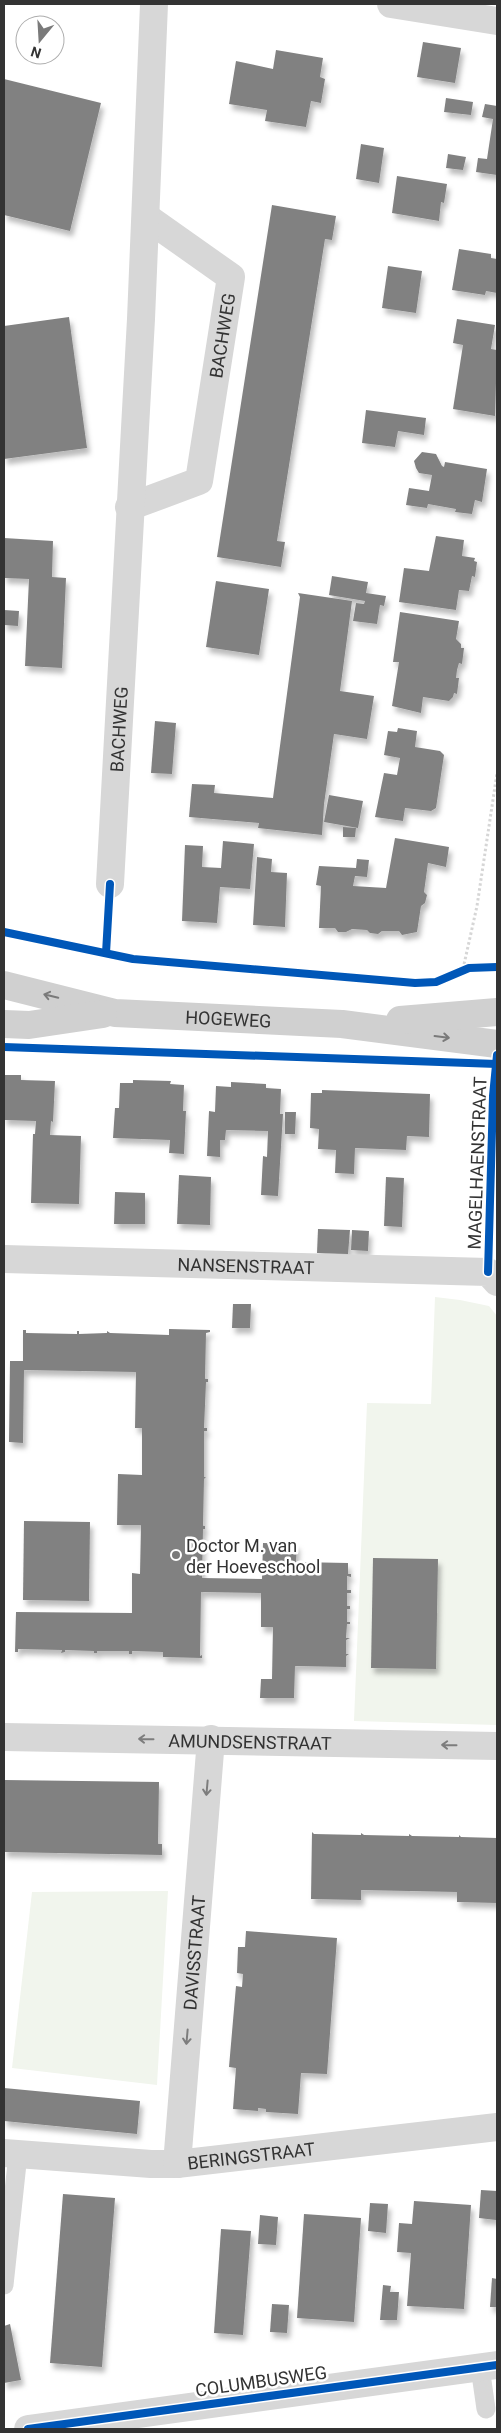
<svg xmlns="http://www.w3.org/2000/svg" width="501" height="2433" font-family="Roboto,sans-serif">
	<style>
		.green { fill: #f1f5ed }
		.building { fill: #818181; filter: url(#shadow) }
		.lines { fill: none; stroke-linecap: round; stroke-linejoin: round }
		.path { stroke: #d6d6d6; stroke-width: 3; stroke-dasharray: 2.5 2.5; stroke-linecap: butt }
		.service { stroke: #d7d7d7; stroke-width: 19 }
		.minor { stroke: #d7d7d7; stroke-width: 28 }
		.secondary { stroke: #d0d0d0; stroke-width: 28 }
		.cycleway-casing { stroke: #fff; stroke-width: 11 }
		.cycleway { stroke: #0057b8; stroke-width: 8 }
		.oneway { stroke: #7a7a7a }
		.oneway2 { stroke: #7d7d7d }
		.poi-dot { fill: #7a7a7a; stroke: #fff; stroke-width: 2 }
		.labels { text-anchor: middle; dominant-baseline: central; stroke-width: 5; stroke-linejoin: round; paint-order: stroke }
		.street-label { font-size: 18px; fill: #333; stroke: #fff }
		.poi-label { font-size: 18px; fill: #333; stroke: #fff; text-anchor: start }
	</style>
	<defs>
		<filter id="shadow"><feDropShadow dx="3" dy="5.5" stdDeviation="2.5" flood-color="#0004"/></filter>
	</defs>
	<rect width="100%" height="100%" fill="#fff"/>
	<g class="green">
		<path d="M 435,1297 L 460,1300 L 489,1306 L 497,1316 L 497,1725 L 354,1721 L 367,1403 L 431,1404 Z"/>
		<path d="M 168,1891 L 157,2085 L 12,2068 L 32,1892 Z"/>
	</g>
	<g class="building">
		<path d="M 423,42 L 461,48 L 455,83 L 417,77 Z"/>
		<path d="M 276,50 L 323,58 L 320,77 L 325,79 L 321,103 L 311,101 L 306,127 L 265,121 L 267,110 L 229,104 L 236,61 L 273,69 Z"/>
		<path d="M 4,79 L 101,103 L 70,231 L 4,215 Z"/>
		<path d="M 446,98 L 473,102 L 471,115 L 444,112 Z"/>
		<path d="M 485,104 L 497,106 L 497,175 L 476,172 L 478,158 L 487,159 L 493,119 L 482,117 Z"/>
		<path d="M 361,144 L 384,148 L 379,183 L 356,179 Z"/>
		<path d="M 448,154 L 466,157 L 463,170 L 446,168 Z"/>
		<path d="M 397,176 L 447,184 L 444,203 L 441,202 L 439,221 L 392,213 Z"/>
		<path d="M 272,205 L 336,216 L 332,240 L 325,239 L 277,541 L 285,542 L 281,567 L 217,557 Z"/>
		<path d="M 459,249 L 491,254 L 491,258 L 497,259 L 497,293 L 486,291 L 485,295 L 452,290 Z"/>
		<path d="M 388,266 L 422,271 L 416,313 L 382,308 Z"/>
		<path d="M 69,317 L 87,448 L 4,459 L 4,326 Z"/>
		<path d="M 457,319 L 495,325 L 491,349 L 497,350 L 495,416 L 453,409 L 463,345 L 453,343 Z"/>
		<path d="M 366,410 L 426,418 L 424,435 L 398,431 L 395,447 L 362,443 Z"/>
		<path d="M 422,452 L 436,454 L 442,466 L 444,467 L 445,462 L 487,469 L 482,502 L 475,500 L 472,514 L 455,512 L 456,509 L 428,504 L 427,508 L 406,505 L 409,488 L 429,491 L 432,475 L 419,473 L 416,468 L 414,461 Z"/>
		<path d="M 436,536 L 464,540 L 462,556 L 475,558 L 474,561 L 477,562 L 475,577 L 472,576 L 469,591 L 459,590 L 456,610 L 399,602 L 404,568 L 429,571 Z"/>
		<path d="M 4,538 L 53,541 L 52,577 L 66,578 L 62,668 L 25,666 L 29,579 L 4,578 Z"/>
		<path d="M 332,576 L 368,582 L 366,593 L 386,596 L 384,606 L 380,605 L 377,624 L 353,621 L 356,603 L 364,604 L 365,601 L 329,595 Z"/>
		<path d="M 216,581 L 269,589 L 259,655 L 206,647 Z"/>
		<path d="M 298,593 L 352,601 L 340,691 L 374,696 L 367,739 L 334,734 L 324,804 L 322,835 L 258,828 L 259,823 L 189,817 L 192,784 L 215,785 L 214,793 L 273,798 L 300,597 Z"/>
		<path d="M 4,610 L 19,611 L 18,626 L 4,625 Z"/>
		<path d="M 400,612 L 459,621 L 456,639 L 461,644 L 461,648 L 464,648 L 462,664 L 459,663 L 457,670 L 456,678 L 459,678 L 457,694 L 454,693 L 453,697 L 449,701 L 423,697 L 421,713 L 392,706 L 399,662 L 393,662 Z"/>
		<path d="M 155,721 L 176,723 L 172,774 L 151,773 Z"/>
		<path d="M 398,728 L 417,731 L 415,747 L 440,751 L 444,755 L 436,808 L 431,811 L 405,808 L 403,821 L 375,817 L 384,773 L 397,775 L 400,758 L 384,755 L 388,731 L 397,732 Z"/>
		<path d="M 329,795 L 363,801 L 358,828 L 324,822 Z"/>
		<path d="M 343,827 L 356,828 L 355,837 L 343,837 Z"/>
		<path d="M 395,838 L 449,847 L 446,867 L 428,863 L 424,892 L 427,895 L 425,903 L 421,906 L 417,932 L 402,935 L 399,931 L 382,931 L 378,934 L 370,933 L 367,930 L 352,929 L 346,932 L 338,932 L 335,928 L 319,928 L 321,886 L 316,885 L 319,866 L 356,868 L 357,859 L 369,860 L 367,877 L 355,876 L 353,886 L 386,888 Z"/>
		<path d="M 223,841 L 254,844 L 250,889 L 220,887 L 217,923 L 182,921 L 185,845 L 203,846 L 202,867 L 221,868 Z"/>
		<path d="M 257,857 L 272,859 L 271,872 L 287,873 L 285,927 L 253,925 Z"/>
		<path d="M 4,1075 L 21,1075 L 21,1080 L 55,1081 L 53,1122 L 51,1121 L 50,1135 L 81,1136 L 79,1204 L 31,1203 L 33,1134 L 35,1134 L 36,1121 L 4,1120 Z"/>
		<path d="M 133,1080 L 171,1081 L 170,1084 L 184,1085 L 183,1111 L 186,1111 L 184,1154 L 169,1153 L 170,1140 L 113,1138 L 115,1108 L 119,1108 L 120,1083 L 133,1083 Z"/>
		<path d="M 231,1082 L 266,1084 L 266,1088 L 281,1089 L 280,1114 L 283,1114 L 278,1196 L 261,1195 L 263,1156 L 267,1157 L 268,1131 L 226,1130 L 225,1140 L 220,1140 L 220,1157 L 207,1156 L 209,1111 L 215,1112 L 216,1086 L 231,1087 Z"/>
		<path d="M 322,1090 L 430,1094 L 429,1137 L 407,1136 L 406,1150 L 355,1148 L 354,1174 L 335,1173 L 336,1150 L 318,1149 L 319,1129 L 310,1128 L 311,1093 L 322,1093 Z"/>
		<path d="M 285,1112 L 296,1112 L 295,1134 L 285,1134 Z"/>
		<path d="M 179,1175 L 211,1177 L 210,1225 L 177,1224 Z"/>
		<path d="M 386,1177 L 404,1178 L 402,1227 L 384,1226 Z"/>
		<path d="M 115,1192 L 145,1193 L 145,1224 L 114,1224 Z"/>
		<path d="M 318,1229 L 350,1230 L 348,1254 L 317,1253 Z"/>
		<path d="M 352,1230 L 369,1231 L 368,1251 L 351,1250 Z"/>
		<path d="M 233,1304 L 251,1304 L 250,1328 L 232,1328 Z"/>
		<path d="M 169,1329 L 210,1330 L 210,1332 L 206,1333 L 205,1379 L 208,1379 L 208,1382 L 206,1382 L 204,1428 L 207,1428 L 207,1431 L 204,1431 L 204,1477 L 206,1477 L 204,1479 L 203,1526 L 205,1526 L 205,1529 L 203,1529 L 202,1578 L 262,1579 L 263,1543 L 297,1544 L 296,1562 L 348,1563 L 348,1574 L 351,1574 L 351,1577 L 347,1576 L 347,1590 L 351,1590 L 351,1593 L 347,1593 L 347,1606 L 350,1606 L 350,1609 L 347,1609 L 347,1622 L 350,1622 L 350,1624 L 347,1624 L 346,1638 L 350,1638 L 346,1640 L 346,1654 L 349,1654 L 346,1656 L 346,1667 L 295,1666 L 294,1698 L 260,1698 L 261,1679 L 272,1679 L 273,1627 L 261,1627 L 261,1593 L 201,1592 L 200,1656 L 202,1655 L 202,1658 L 163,1657 L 163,1652 L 132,1651 L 132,1654 L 129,1654 L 129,1651 L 97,1651 L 97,1653 L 94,1653 L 94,1651 L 65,1650 L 65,1652 L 61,1653 L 62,1650 L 18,1649 L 18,1652 L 15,1652 L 16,1612 L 132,1613 L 132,1573 L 140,1574 L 141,1525 L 117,1525 L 118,1474 L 142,1475 L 142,1428 L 135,1428 L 136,1372 L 24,1370 L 23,1443 L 9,1442 L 10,1361 L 23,1361 L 23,1330 L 26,1330 L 26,1333 L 77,1334 L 77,1331 L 79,1331 L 79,1334 L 107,1333 L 107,1331 L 110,1333 L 169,1335 Z"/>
		<path d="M 24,1521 L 90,1522 L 89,1601 L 23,1600 Z"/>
		<path d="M 373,1558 L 438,1559 L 436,1669 L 371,1668 Z"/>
		<path d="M 4,1780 L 159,1782 L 158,1844 L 162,1844 L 162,1855 L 4,1852 Z"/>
		<path d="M 312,1832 L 314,1834 L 361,1835 L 361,1833 L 364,1835 L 409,1836 L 409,1834 L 412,1836 L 459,1837 L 459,1835 L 461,1837 L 497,1838 L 497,1903 L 457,1902 L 457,1892 L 361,1890 L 361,1900 L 311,1899 Z"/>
		<path d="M 246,1931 L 337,1938 L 327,2074 L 301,2073 L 298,2114 L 266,2112 L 266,2109 L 258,2108 L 258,2111 L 233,2109 L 236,2068 L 229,2067 L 236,1986 L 242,1987 L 243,1974 L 237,1973 L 238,1947 L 245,1947 Z"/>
		<path d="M 4,2088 L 140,2101 L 137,2134 L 4,2121 Z"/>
		<path d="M 481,2190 L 497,2191 L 496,2220 L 479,2218 Z"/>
		<path d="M 63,2194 L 115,2198 L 102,2367 L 50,2363 Z"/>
		<path d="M 414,2201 L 471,2205 L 464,2309 L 407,2306 L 411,2253 L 397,2252 L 399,2223 L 412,2224 Z"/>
		<path d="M 370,2203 L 388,2204 L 386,2233 L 368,2231 Z"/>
		<path d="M 304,2214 L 361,2218 L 354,2322 L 297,2318 Z"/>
		<path d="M 260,2215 L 278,2217 L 276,2245 L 258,2244 Z"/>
		<path d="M 221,2229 L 251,2231 L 243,2335 L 214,2333 Z"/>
		<path d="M 492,2278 L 497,2279 L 497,2307 L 490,2307 Z"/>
		<path d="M 383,2285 L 391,2286 L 390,2292 L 399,2292 L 397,2320 L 380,2320 Z"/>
		<path d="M 272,2304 L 289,2305 L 287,2333 L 270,2332 Z"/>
		<path d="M 10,2324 L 21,2380 L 4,2383 L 4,2326 Z"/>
	</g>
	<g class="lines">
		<path class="path" d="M 463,969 L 477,906 L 497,773"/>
		<g class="service">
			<path d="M 4,2285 L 18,2154"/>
			<path d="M 480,2367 L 486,2409"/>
		</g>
		<g class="minor">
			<path d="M 391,4 L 497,21"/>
			<path id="s1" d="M 129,507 L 199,481 L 231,277 L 146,217"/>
			<path id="s2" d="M 110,884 L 141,319 L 154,4"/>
			<path id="s3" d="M 4,1259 L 488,1272 L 497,1282"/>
			<path id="s4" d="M 4,1737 L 497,1746"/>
			<path id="s5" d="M 4,2153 L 151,2164 L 177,2164 L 497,2127"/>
			<path id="s6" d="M 177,2164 L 211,1739"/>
			<path d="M 28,2429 L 497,2365"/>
		</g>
		<g class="secondary">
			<path id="s7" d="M 4,985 L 115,1013 L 342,1024 L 497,1044"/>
			<path d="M 400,1020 L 497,1012"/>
			<path d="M 4,1024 L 29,1025 L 103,1014"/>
		</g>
		<defs>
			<g id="cycleway">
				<path d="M 4,932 L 133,959 L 415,983 L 436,982 L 469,968 L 497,967"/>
				<path d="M 106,953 L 110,884"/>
				<path d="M 4,1047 L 497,1064"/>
				<path d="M 488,1272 L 493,1096 L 497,1055"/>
				<path d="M 28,2429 L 497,2365"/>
			</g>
		</defs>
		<use href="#cycleway" class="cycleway-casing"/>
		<use href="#cycleway" class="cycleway"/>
	</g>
	<defs><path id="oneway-shaft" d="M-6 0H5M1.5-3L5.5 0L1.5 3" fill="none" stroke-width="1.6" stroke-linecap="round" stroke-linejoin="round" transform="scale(1.25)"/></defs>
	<g class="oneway">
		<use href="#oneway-shaft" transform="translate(51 996) rotate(-166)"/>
		<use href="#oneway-shaft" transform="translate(442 1037) rotate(7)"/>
	</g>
	<g class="oneway2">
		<use href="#oneway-shaft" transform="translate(146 1739) rotate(-179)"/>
		<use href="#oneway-shaft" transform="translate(449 1745) rotate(-179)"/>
		<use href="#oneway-shaft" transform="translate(207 1788) rotate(95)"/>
		<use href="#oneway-shaft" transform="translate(187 2037) rotate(95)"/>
	</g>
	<circle class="poi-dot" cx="176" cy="1555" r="5"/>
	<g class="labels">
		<g class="street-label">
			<text stroke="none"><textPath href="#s1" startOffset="222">BACHWEG</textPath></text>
			<text stroke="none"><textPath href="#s2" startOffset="155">BACHWEG</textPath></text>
			<text stroke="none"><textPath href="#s7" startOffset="228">HOGEWEG</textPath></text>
			<text transform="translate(477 1163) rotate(-88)">MAGELHAENSTRAAT</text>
			<text stroke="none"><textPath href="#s3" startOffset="242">NANSENSTRAAT</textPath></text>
			<text stroke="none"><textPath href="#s4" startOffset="246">AMUNDSENSTRAAT</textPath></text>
			<text stroke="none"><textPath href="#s6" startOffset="212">DAVISSTRAAT</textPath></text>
			<text stroke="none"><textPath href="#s5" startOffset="248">BERINGSTRAAT</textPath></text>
			<text transform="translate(261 2381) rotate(-8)">COLUMBUSWEG</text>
		</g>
		<g class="poi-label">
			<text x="186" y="1545">Doctor M. van<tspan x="186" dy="21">der Hoeveschool</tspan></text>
		</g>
	</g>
	<rect width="501" height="2433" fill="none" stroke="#333333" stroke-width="10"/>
	<g transform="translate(40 40) rotate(198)"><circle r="24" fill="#ffffff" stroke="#adadad"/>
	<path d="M0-4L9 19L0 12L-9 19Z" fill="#7a7a7a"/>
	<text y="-8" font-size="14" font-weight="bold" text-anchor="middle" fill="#333333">N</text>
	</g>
</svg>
